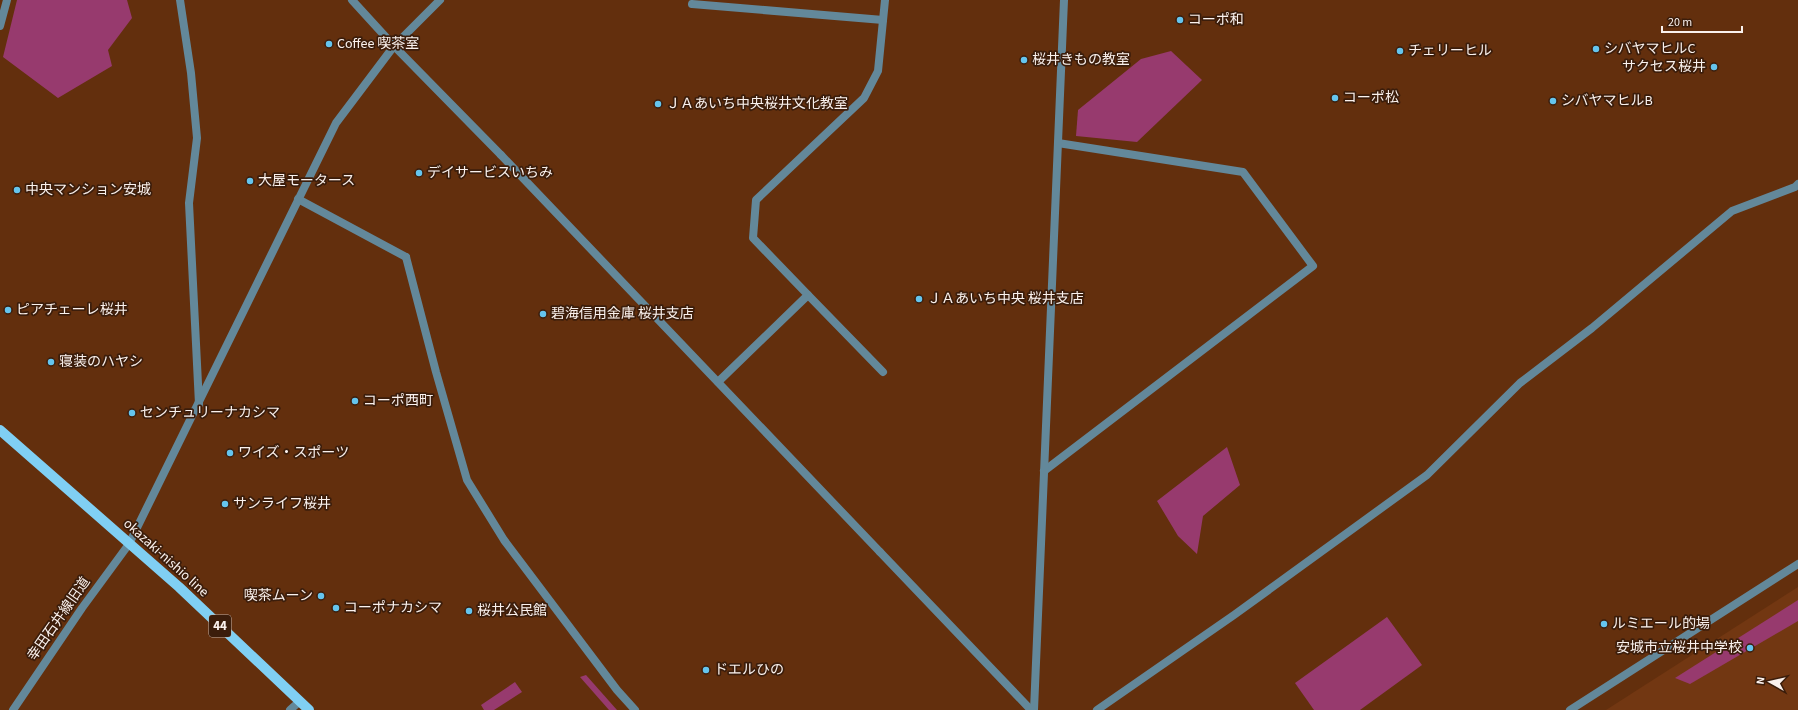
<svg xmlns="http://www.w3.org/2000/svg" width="1798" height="710" font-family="'Source Sans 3','Noto Sans JP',sans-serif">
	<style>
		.built { fill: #723712 }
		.green { fill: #973a6e }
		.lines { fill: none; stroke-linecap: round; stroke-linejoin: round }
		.service { stroke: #63889a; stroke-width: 8 }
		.minor { stroke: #63889a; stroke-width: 8 }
		.tertiary { stroke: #63889a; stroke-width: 8 }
		.primary { stroke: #80cff3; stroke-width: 10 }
		.poi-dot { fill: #65c5ee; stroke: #3b1d0b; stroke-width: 1.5 }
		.labels { text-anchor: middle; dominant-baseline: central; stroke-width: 3.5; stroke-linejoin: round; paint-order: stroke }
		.shield { fill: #3b1d0b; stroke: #c1b1a9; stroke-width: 1 }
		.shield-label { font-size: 13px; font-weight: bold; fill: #faf1ed }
		.poi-label { font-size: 14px; fill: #faf1ed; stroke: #3b1d0b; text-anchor: start }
		.street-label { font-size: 14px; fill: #faf1ed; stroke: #3b1d0b }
	</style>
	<rect width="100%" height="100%" fill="#632f0d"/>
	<path class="built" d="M 1798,587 L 1798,710 L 1606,710 Z"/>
	<g class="green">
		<path d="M 17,0 L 127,0 L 132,18 L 108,50 L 112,66 L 58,98 L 3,57 Z"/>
		<path d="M 1171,51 L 1202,80 L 1137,142 L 1076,136 L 1078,110 L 1141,59 Z"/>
		<path d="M 1227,447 L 1240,485 L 1203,516 L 1197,554 L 1178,536 L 1157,501 Z"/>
		<path d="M 1798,600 L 1798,621 L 1690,684 L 1675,678 Z"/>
		<path d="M 1387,617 L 1422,665 L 1360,710 L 1314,710 L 1295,683 Z"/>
		<path d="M 586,675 L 617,710 L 609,710 L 580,677 Z"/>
		<path d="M 515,682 L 522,692 L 494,710 L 484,710 L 481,705 Z"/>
	</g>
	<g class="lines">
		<g class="service">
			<path d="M 692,4 L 883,20"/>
			<path d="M 298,199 L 406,257"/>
			<path d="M 808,295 L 883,372"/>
			<path d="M 718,382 L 808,295 L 753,238 L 756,200 L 864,98 L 878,71 L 885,0"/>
		</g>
		<g class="minor">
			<path d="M 180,0 L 191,73 L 197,138 L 189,203 L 199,404"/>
			<path d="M 0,26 L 7,0"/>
			<path d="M 501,155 L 880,552"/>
			<path d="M 406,257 L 436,372 L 467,480 L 504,540 L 617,690 L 635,710"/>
			<path d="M 1044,471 L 1313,266 L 1243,172 L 1058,143"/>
			<path d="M 290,710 L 300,701"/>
			<path d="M 1034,710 L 1064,0"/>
			<path d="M 1097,710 L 1234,615 L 1427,475 L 1520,383 L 1592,328 L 1732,211 L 1795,187 L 1798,184"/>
			<path d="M 1570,710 L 1798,564"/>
		</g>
		<g class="tertiary">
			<path d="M 352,0 L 394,46 L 501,155"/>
			<path d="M 880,552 L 1031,710"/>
			<path d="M 13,710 L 82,608 L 129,544 L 336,123 L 394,46 L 440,0"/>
		</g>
		<path class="primary" d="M 0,430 L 179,587 L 309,710"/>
	</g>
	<g class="poi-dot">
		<circle cx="1180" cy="20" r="4"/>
		<circle cx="329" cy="44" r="4"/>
		<circle cx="1596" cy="49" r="4"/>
		<circle cx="1400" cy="51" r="4"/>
		<circle cx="1024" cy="60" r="4"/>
		<circle cx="1714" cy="67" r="4"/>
		<circle cx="1335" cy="98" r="4"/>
		<circle cx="1553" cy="101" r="4"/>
		<circle cx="658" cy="104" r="4"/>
		<circle cx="419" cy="173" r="4"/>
		<circle cx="250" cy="181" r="4"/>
		<circle cx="17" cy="190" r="4"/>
		<circle cx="919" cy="299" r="4"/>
		<circle cx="8" cy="310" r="4"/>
		<circle cx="543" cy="314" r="4"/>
		<circle cx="51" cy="362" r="4"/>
		<circle cx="355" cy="401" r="4"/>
		<circle cx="132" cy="413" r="4"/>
		<circle cx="230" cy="453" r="4"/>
		<circle cx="225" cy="504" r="4"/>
		<circle cx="321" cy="596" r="4"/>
		<circle cx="336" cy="608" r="4"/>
		<circle cx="469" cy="611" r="4"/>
		<circle cx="1604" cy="624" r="4"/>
		<circle cx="1750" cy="648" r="4"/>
		<circle cx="706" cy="670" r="4"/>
	</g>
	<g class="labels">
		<rect class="shield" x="209" y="615" width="22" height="22" rx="3"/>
		<g class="shield-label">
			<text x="220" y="626">44</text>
		</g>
		<g class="poi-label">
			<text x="1188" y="20">コーポ和</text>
			<text x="337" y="44">Coffee 喫茶室</text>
			<text x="1604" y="49">シバヤマヒルC</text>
			<text x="1408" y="51">チェリーヒル</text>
			<text x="1032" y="60">桜井きもの教室</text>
			<text x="1706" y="67" text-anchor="end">サクセス桜井</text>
			<text x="1343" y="98">コーポ松</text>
			<text x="1561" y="101">シバヤマヒルB</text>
			<text x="666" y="104">ＪＡあいち中央桜井文化教室</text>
			<text x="427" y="173">デイサービスいちみ</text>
			<text x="258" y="181">大屋モータース</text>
			<text x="25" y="190">中央マンション安城</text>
			<text x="927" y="299">ＪＡあいち中央 桜井支店</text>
			<text x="16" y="310">ピアチェーレ桜井</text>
			<text x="551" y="314">碧海信用金庫 桜井支店</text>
			<text x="59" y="362">寝装のハヤシ</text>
			<text x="363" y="401">コーポ西町</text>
			<text x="140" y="413">センチュリーナカシマ</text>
			<text x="238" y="453">ワイズ・スポーツ</text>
			<text x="233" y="504">サンライフ桜井</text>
			<text x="313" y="596" text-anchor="end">喫茶ムーン</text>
			<text x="344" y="608">コーポナカシマ</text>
			<text x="477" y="611">桜井公民館</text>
			<text x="1612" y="624">ルミエール的場</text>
			<text x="1742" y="648" text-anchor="end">安城市立桜井中学校</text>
			<text x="714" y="670">ドエルひの</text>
		</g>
		<g class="street-label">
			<text transform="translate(166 558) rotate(42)">okazaki-nishio line</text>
			<text transform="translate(59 619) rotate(-55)">幸田石井線旧道</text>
		</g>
	</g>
	<g transform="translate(1770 682) rotate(278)" stroke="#3b1d0b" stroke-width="3" paint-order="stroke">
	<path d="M0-3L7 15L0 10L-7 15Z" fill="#faf1ed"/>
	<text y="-6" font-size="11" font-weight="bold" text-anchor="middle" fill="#faf1ed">N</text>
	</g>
	<path d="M1662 26v6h80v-6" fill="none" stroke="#faf1ed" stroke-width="2"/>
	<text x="1668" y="26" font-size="12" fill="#faf1ed" stroke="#3b1d0b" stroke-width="3" paint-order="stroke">20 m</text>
</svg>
